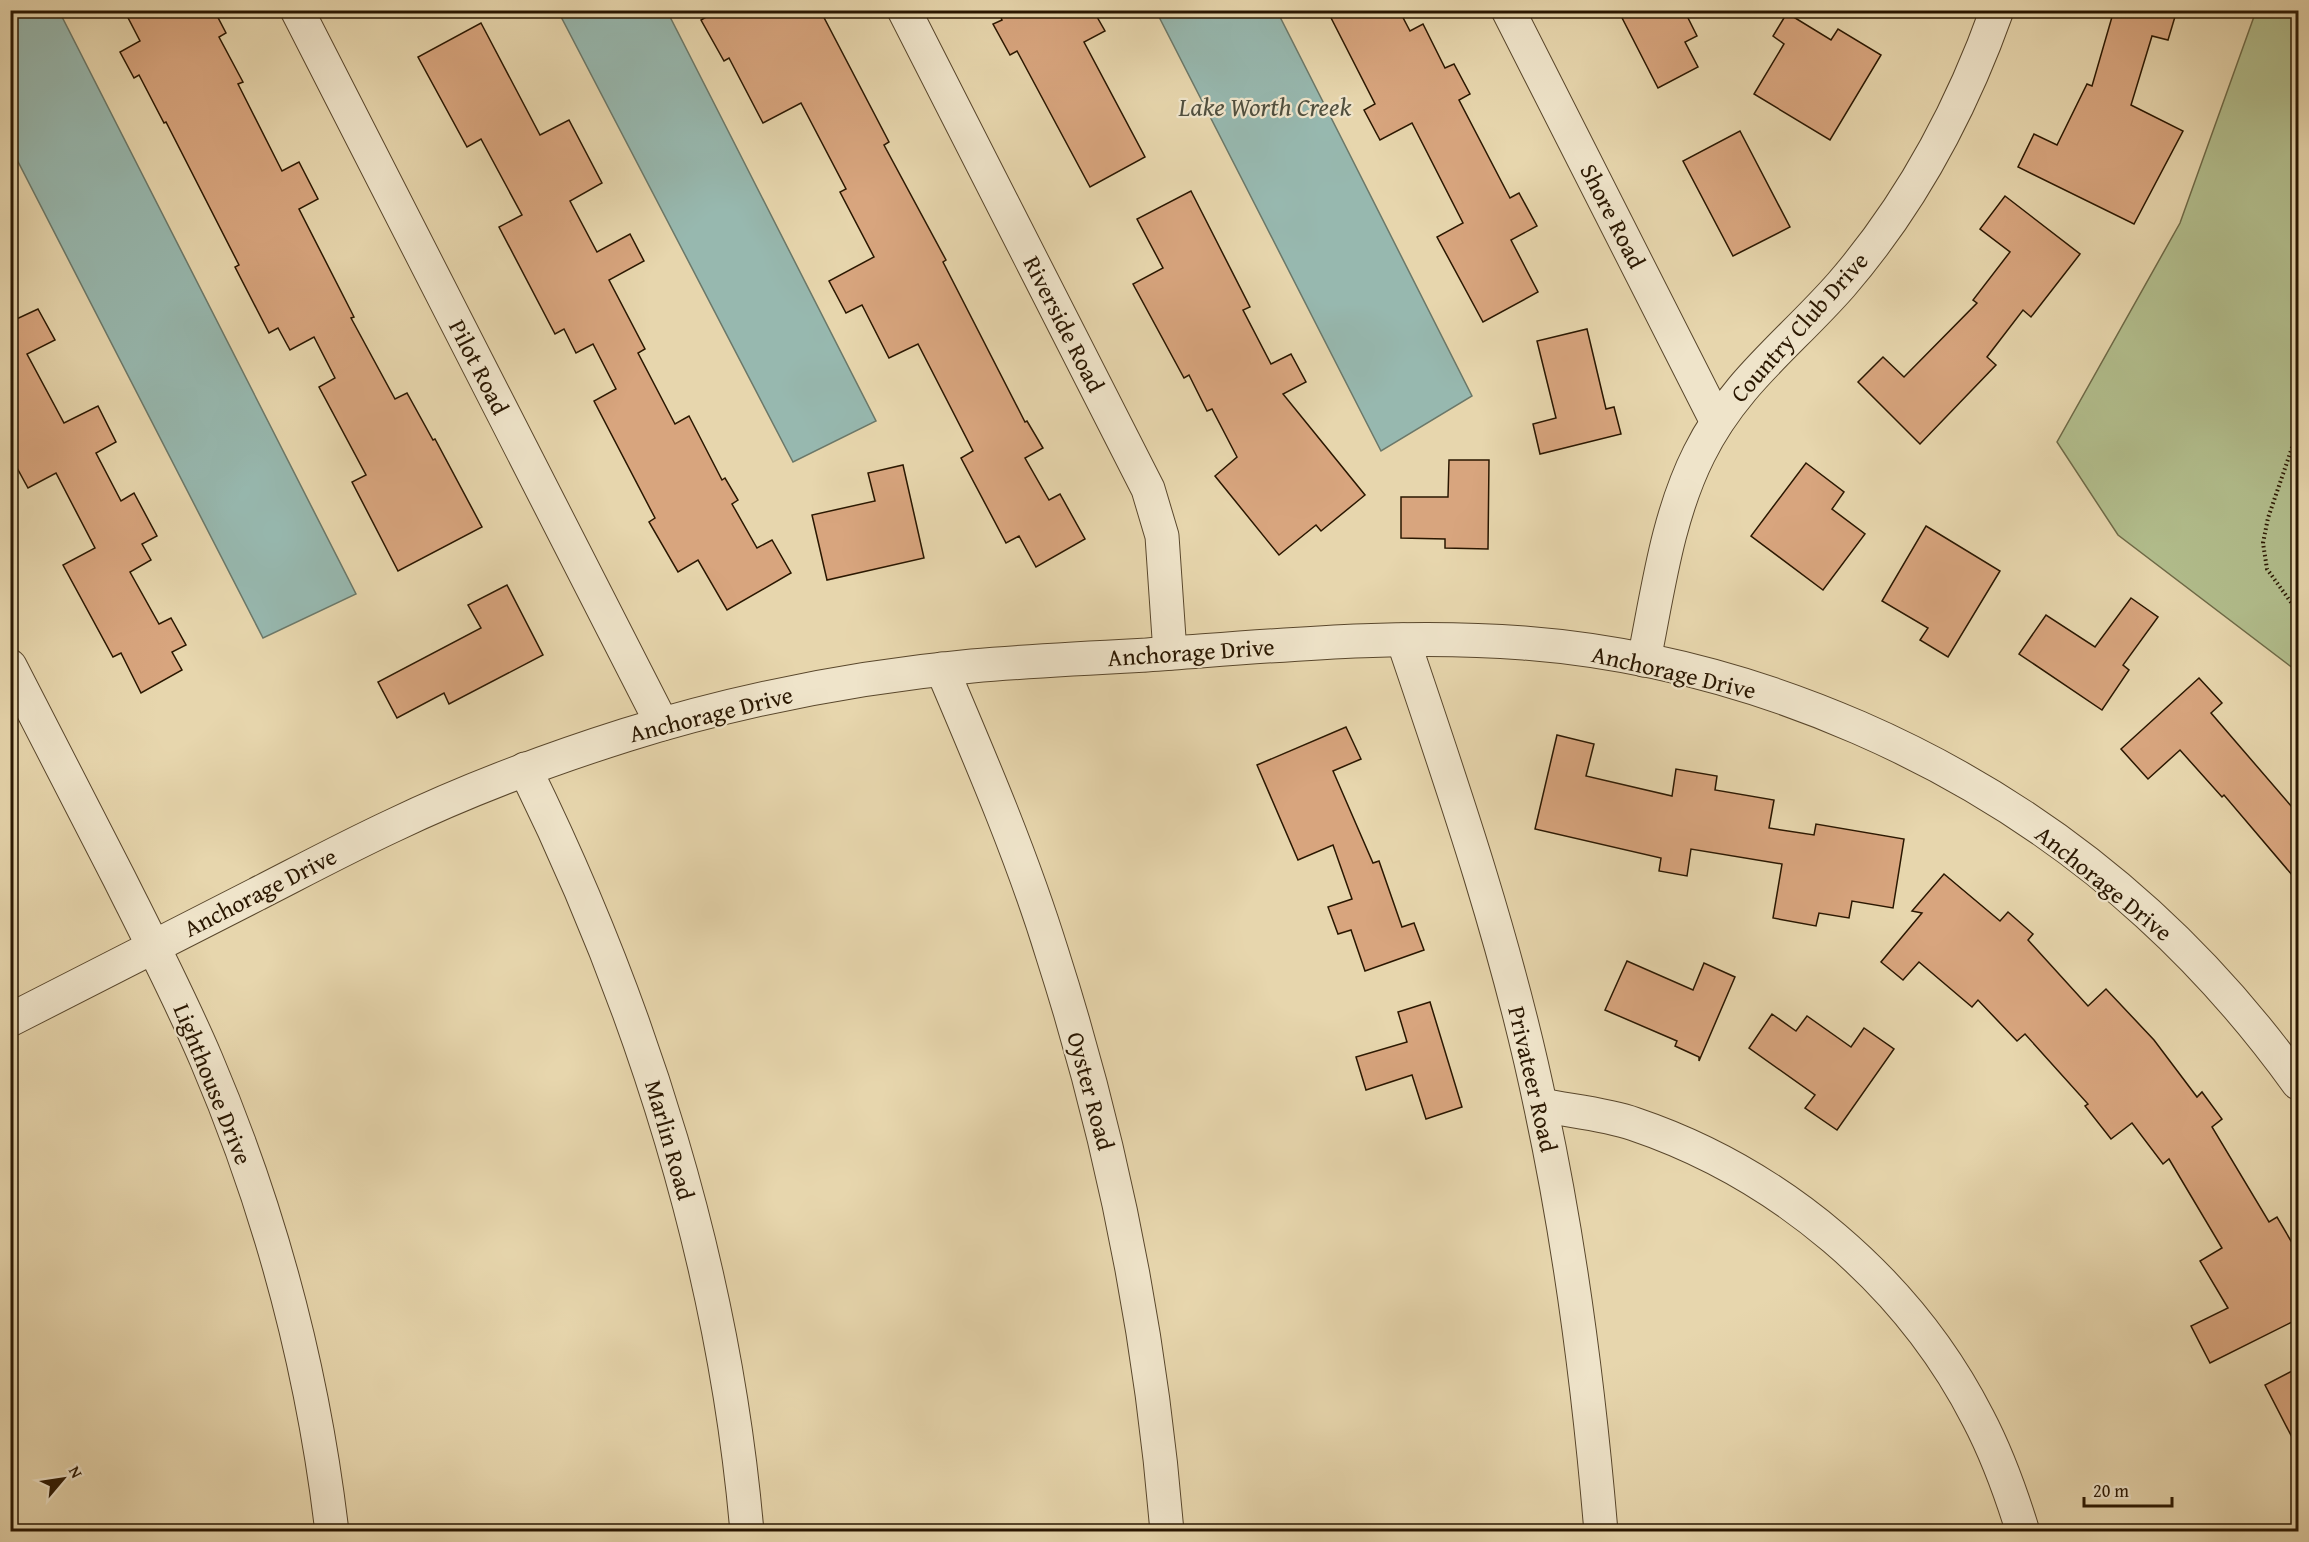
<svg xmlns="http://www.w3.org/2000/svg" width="2309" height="1542" font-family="'Gentium Book Plus',serif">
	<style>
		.green { fill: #b2be8d; stroke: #6e6a47; stroke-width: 1.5 }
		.water { fill: #97b8af; stroke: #6b7869; stroke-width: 1.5 }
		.building { fill: #d8a57e; stroke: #2a1701; stroke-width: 1.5 }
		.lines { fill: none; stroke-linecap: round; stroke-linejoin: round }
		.minor-casing { stroke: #59472c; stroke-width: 35 }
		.path { stroke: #2a1701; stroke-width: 4; stroke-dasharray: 1.5 3; stroke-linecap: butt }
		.minor { stroke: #efe4ca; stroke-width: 33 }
		.labels { text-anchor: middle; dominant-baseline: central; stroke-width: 4.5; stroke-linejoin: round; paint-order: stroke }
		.street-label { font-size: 24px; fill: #2a1701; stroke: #efe4ca }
		.water-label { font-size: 26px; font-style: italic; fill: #504f3e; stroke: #efe4ca }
	</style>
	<rect width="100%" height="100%" fill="#e7d6ad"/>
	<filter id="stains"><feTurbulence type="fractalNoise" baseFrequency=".00333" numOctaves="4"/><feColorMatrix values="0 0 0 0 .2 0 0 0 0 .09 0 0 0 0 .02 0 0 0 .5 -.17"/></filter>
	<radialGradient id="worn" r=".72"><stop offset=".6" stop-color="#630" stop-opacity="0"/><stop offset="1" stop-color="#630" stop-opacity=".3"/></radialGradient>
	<path class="green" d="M 2256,11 L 2298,11 L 2298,672 L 2118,535 L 2057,442 L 2180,223 Z"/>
	<g class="water">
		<path d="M 11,10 L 59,11 L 356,594 L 263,638 L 11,148 Z"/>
		<path d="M 558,11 L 667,11 L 876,421 L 793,462 Z"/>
		<path d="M 1156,11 L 1277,11 L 1472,396 L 1381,451 Z"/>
	</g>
	<g class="building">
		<path d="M 124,10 L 214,10 L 226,33 L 219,37 L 243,82 L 238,84 L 282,171 L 299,162 L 318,199 L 299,209 L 354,317 L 351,318 L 395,399 L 407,393 L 433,440 L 435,439 L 482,527 L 398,571 L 352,482 L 366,475 L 319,387 L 335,378 L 314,337 L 290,350 L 278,328 L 269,333 L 235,267 L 239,265 L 166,122 L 164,123 L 139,75 L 134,78 L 120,52 L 140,41 Z"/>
		<path d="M 718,10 L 820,10 L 889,142 L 884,145 L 946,260 L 943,262 L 1025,422 L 1027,421 L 1043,448 L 1025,458 L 1049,500 L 1060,494 L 1085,539 L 1036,567 L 1019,536 L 1006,543 L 961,458 L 973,451 L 918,344 L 889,358 L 862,305 L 846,313 L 829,281 L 874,257 L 840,192 L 846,189 L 801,103 L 763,123 L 729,58 L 724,61 L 701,20 Z"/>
		<path d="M 998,10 L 1093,10 L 1105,31 L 1084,42 L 1145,157 L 1090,187 L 1017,51 L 1010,55 L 993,24 L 1002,20 Z"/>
		<path d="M 1327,10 L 1399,10 L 1410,31 L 1423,24 L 1445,68 L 1454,64 L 1470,94 L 1459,100 L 1510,198 L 1519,193 L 1537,226 L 1511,240 L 1538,292 L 1483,322 L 1437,237 L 1463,223 L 1412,123 L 1380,140 L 1364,110 L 1375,104 Z"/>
		<path d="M 1618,10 L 1684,10 L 1697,36 L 1685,42 L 1698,67 L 1658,88 Z"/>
		<path d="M 2114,10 L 2177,10 L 2168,40 L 2152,36 L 2131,105 L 2183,131 L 2134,224 L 2018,167 L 2034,134 L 2057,145 L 2087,84 L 2092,86 Z"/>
		<path d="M 1787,13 L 1831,40 L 1838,29 L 1881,55 L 1830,140 L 1754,94 L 1784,44 L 1773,36 Z"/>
		<path d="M 481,23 L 540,135 L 569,120 L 602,183 L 570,201 L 597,252 L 630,234 L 644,261 L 609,280 L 645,349 L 638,353 L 675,424 L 689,416 L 722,480 L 725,478 L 738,500 L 732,504 L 757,548 L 772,540 L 791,573 L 727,610 L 698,560 L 678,572 L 649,522 L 655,518 L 594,401 L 616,389 L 593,344 L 576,353 L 564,329 L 555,334 L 499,227 L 522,215 L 481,139 L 467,147 L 418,57 Z"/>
		<path d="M 1740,131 L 1790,227 L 1733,256 L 1683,161 Z"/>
		<path d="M 1191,191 L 1250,307 L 1243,310 L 1271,364 L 1291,354 L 1306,382 L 1283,394 L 1365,495 L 1321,531 L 1316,525 L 1279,555 L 1215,476 L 1237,457 L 1212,409 L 1207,411 L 1189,375 L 1184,378 L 1133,284 L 1163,268 L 1137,219 Z"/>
		<path d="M 2005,196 L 2080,254 L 2031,317 L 2023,310 L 1987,357 L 1996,365 L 1920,444 L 1858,382 L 1883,357 L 1904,377 L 1977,303 L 1973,300 L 2010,252 L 1980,229 Z"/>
		<path d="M 38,309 L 55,340 L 27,354 L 64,423 L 98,406 L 116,442 L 96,453 L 121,501 L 134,493 L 157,536 L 142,544 L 151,560 L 130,572 L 159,624 L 171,618 L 186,645 L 172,652 L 182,670 L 141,693 L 121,653 L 113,657 L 63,565 L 95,548 L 56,473 L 28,488 L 10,455 L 10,322 Z"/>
		<path d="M 1587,329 L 1606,409 L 1614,407 L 1621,434 L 1540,454 L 1533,424 L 1556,418 L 1537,341 Z"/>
		<path d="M 1449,460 L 1489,460 L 1488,549 L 1445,548 L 1445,539 L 1401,538 L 1401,497 L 1448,497 Z"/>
		<path d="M 1806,463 L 1844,492 L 1832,509 L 1865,534 L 1823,590 L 1751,536 Z"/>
		<path d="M 903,465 L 924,558 L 827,580 L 812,515 L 875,501 L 868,473 Z"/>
		<path d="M 1926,526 L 2000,571 L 1948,657 L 1920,640 L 1928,628 L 1882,601 Z"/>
		<path d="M 507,585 L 543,655 L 449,704 L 444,693 L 397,718 L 378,682 L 481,628 L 468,605 Z"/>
		<path d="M 2131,598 L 2158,617 L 2123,665 L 2129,670 L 2102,710 L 2019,654 L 2046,615 L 2095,647 Z"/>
		<path d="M 2199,678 L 2222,703 L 2211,713 L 2298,814 L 2298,882 L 2224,795 L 2222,797 L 2180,750 L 2148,779 L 2121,749 Z"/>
		<path d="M 1346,727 L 1361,759 L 1333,771 L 1373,863 L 1379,861 L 1402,927 L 1414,923 L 1424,950 L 1365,971 L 1351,930 L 1338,934 L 1328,907 L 1352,899 L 1333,845 L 1298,860 L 1257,765 Z"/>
		<path d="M 1557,735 L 1594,744 L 1586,776 L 1672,796 L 1676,769 L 1717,776 L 1715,790 L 1774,800 L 1769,828 L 1814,835 L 1816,824 L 1904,839 L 1893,908 L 1852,901 L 1849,918 L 1819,913 L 1816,926 L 1773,918 L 1782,864 L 1691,849 L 1687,876 L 1659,871 L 1661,858 L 1535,829 Z"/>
		<path d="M 1944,874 L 2000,921 L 2008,912 L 2033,934 L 2028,940 L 2088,1006 L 2106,989 L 2154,1040 L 2197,1097 L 2202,1092 L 2222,1119 L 2212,1127 L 2269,1222 L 2277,1217 L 2298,1253 L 2298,1319 L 2210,1363 L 2191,1326 L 2228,1308 L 2200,1261 L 2222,1248 L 2169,1159 L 2163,1164 L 2132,1123 L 2111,1139 L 2085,1106 L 2088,1104 L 2025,1034 L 2017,1041 L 1978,1000 L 1972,1007 L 1919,962 L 1903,980 L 1881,962 L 1922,913 L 1912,911 Z"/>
		<path d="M 1627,961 L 1693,990 L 1704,963 L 1735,977 L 1699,1061 L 1699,1057 L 1675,1046 L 1677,1041 L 1605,1010 Z"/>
		<path d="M 1430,1002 L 1462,1107 L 1426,1119 L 1412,1075 L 1366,1090 L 1356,1057 L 1407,1042 L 1398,1012 Z"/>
		<path d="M 1772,1014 L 1796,1031 L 1807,1016 L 1851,1047 L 1864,1028 L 1894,1049 L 1837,1130 L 1805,1108 L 1815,1095 L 1749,1048 Z"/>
		<path d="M 2298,1368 L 2298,1449 L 2265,1385 Z"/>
	</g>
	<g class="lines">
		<defs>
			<g id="minor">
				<path d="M 297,10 L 662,724"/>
				<path d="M 904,10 L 1148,489 L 1162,536 L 1170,653"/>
				<path d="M 1508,10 L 1717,422"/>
				<path d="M 1403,640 C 1455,793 1508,948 1541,1108 C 1571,1248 1589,1389 1601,1532"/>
				<path d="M 1644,660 C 1658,591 1667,518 1699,454 C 1734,383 1790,343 1841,285 C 1911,204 1961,111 1997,10"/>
				<path d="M 10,666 C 47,737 83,808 119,878 C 149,938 180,998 206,1059 C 270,1209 313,1370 332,1532"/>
				<path d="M 942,669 C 982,763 1022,856 1052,953 C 1112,1140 1151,1335 1167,1532"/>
				<path d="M 525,769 C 642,1007 724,1266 747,1532"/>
				<path d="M 10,1020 C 93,978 175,936 257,894 C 302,871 347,847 392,826 C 467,790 547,760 626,735 C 738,700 856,677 972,666 C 1030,661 1089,658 1147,655 C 1273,646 1399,633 1524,643 C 1753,661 1979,760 2148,914 C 2204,965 2254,1022 2298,1083"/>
				<path d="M 1541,1105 C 1570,1111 1606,1114 1634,1124 C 1779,1173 1908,1281 1978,1418 C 1997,1454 2011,1493 2023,1532"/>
			</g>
		</defs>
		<use href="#minor" class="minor-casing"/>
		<path class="path" d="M 2298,430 L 2268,518 L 2263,543 L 2267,569 L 2298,612"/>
		<use href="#minor" class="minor"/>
	</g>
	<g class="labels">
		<g class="street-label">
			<text transform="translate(1613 216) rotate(63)">Shore Road</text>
			<text transform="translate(1064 324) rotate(63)">Riverside Road</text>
			<text transform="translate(1799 327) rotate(-48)">Country Club Drive</text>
			<text transform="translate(479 367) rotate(63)">Pilot Road</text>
			<text transform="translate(1191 652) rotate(-4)">Anchorage Drive</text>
			<text transform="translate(1674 672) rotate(13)">Anchorage Drive</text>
			<text transform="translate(711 714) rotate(-14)">Anchorage Drive</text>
			<text transform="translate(2104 883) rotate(39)">Anchorage Drive</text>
			<text transform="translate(260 892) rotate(-27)">Anchorage Drive</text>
			<text transform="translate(1533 1079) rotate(77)">Privateer Road</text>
			<text transform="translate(213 1084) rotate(68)">Lighthouse Drive</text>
			<text transform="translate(1091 1091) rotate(75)">Oyster Road</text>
			<text transform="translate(670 1140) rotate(74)">Marlin Road</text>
		</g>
		<g class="water-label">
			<text x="1265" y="106">Lake Worth Creek</text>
		</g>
	</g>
	<rect width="2309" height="1542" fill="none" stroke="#e7d6ad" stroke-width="36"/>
	<rect x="12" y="12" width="2285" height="1518" fill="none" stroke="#2a1701" stroke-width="3"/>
	<rect x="18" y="18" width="2273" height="1506" fill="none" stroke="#2a1701" stroke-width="1.5"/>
	<g transform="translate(63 1479) rotate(61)" stroke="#efe4ca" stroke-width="4.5" paint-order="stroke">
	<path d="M0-4.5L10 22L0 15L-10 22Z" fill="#2a1701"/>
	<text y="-9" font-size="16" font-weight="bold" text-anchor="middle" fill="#2a1701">N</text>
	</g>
	<path d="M2084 1497v9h88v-9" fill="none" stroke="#2a1701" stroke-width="3"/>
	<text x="2093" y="1497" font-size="18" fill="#2a1701" stroke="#efe4ca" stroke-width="4.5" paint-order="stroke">20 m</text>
	<rect width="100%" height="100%" filter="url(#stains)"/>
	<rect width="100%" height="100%" fill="url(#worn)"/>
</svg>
